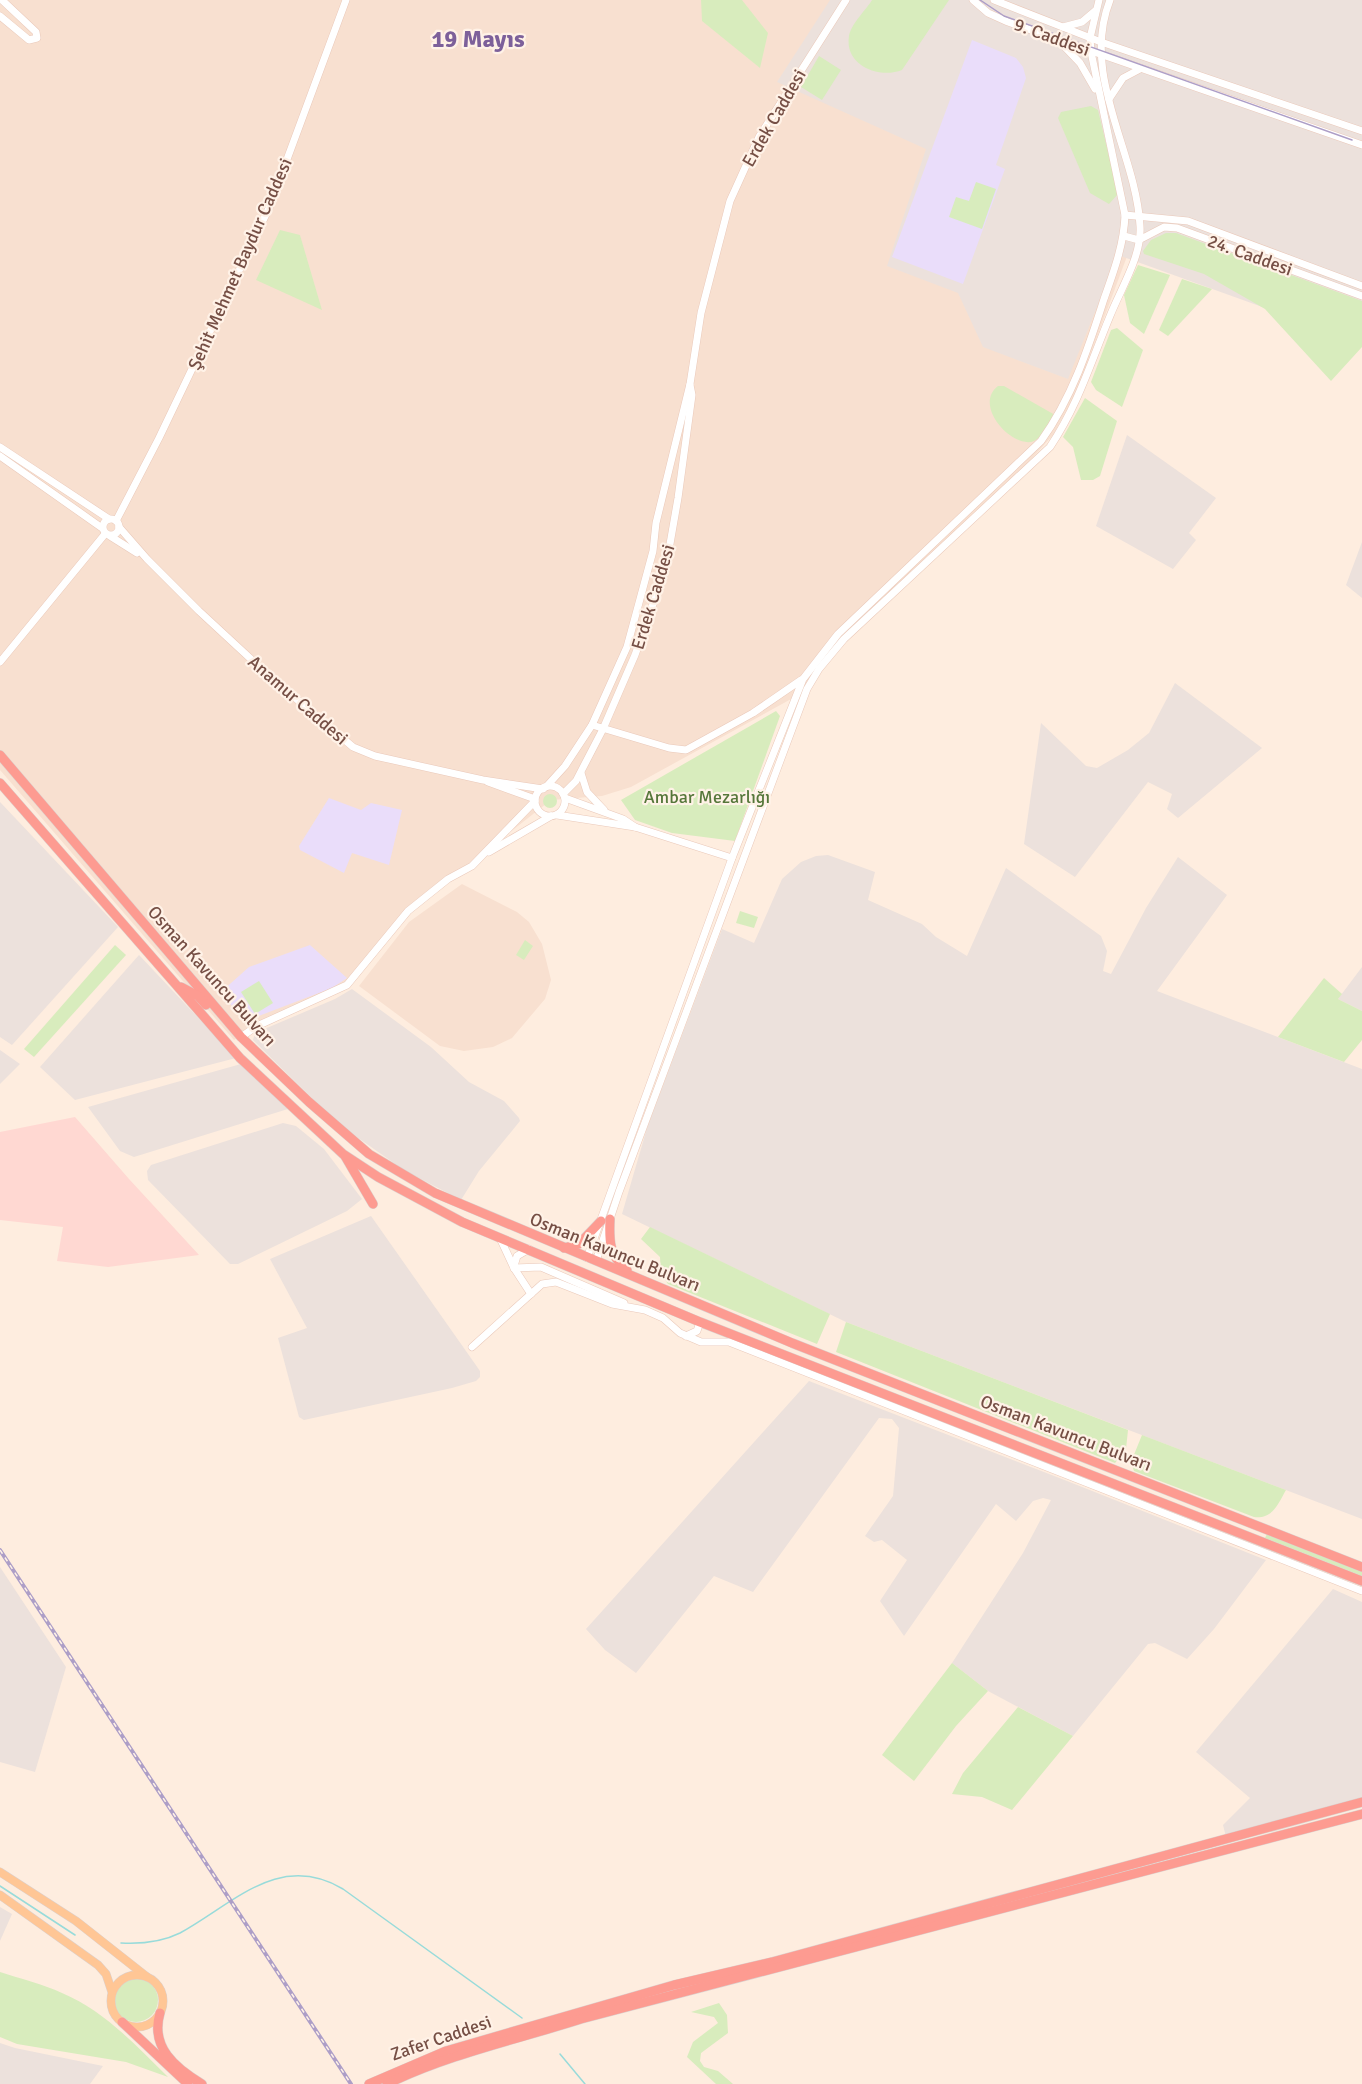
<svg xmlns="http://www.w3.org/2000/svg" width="1362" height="2084" font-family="Signika,sans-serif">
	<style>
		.residential { fill: #f8e0d0 }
		.commercial { fill: #ffd8d2 }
		.industrial { fill: #ece1dc }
		.education { fill: #eaddfa }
		.green { fill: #d8ecbd }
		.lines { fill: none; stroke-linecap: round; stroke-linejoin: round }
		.stream { stroke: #98dbda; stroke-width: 1.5 }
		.secondary-casing { stroke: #eac9ba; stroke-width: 8 }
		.primary-casing { stroke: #dbd1cf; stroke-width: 9 }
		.highway-casing { stroke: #dbd1cf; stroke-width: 10 }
		.secondary { stroke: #fff; stroke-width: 7 }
		.primary { stroke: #ffc695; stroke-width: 8 }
		.highway { stroke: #fd9b91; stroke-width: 9 }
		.tram { stroke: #ad9ec7; stroke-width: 1.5 }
		.rail-casing { stroke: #ad9ec7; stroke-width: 4 }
		.rail { stroke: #fff2e7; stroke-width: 1.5; stroke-dasharray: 4.5; stroke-linecap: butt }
		.labels { text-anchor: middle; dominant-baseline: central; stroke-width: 4.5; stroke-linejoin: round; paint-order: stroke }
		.street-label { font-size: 18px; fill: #764f45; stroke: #fff2e7 }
		.park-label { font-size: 18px; fill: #56773a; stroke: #fff2e7 }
		.district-label { font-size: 24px; font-weight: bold; fill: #7d609a; stroke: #fff2e7 }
	</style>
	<rect width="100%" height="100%" fill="#feeddf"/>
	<g class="residential">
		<path d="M 0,0 L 982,0 L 1129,251 L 1076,393 L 1053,435 L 1025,466 L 836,641 L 817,665 L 802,693 L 631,787 L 602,796 L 551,800 L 408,912 L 353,981 L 256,1026 L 234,1040 L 0,770 Z"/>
		<path d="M 462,884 L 517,912 L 529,922 L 542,944 L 551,980 L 545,999 L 512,1038 L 493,1047 L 464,1051 L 440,1046 L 359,986 L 409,922 Z"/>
	</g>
	<path class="commercial" d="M 75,1117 L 129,1179 L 199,1255 L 108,1267 L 57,1261 L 63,1227 L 0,1220 L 0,1132 Z"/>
	<g class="industrial">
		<path d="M 830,0 L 1362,0 L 1362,343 L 1118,255 L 1068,379 L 983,347 L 958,293 L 887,266 L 926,149 L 777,82 Z"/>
		<path d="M 1127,435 L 1216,498 L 1189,533 L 1196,540 L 1173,569 L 1096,526 Z"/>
		<path d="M 1362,542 L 1362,598 L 1346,585 Z"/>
		<path d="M 1175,683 L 1262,748 L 1178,818 L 1167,809 L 1172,794 L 1148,782 L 1075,877 L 1024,844 L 1041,723 L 1086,766 L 1097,768 L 1128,750 L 1149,733 Z"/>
		<path d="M 0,802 L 118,927 L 12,1045 L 0,1037 Z"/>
		<path d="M 828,855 L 875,872 L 868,900 L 922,924 L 936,937 L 967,956 L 1006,868 L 1101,936 L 1107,951 L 1103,971 L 1111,974 L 1146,908 L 1178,857 L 1227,895 L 1157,991 L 1362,1069 L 1362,1519 L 846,1322 L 622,1214 L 647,1128 L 722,929 L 754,943 L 782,879 L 801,862 L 816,856 Z"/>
		<path d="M 139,955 L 236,1058 L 75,1100 L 40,1067 Z"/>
		<path d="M 1362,967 L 1362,1011 L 1338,999 Z"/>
		<path d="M 352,989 L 431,1047 L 469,1082 L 504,1101 L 519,1118 L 520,1121 L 479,1171 L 461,1200 L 404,1170 L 354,1135 L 318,1104 L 253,1040 L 255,1033 L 335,999 Z"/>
		<path d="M 0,1050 L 20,1064 L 0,1084 Z"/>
		<path d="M 241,1064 L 288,1109 L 134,1157 L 120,1151 L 88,1107 Z"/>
		<path d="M 283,1123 L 296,1126 L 324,1149 L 362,1199 L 347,1211 L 238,1264 L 230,1264 L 148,1180 L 147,1171 L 151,1165 Z"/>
		<path d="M 371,1216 L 480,1371 L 480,1377 L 476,1381 L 452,1388 L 304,1420 L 299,1417 L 278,1338 L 307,1328 L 270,1259 Z"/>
		<path d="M 809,1381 L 1062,1479 L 1266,1560 L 1214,1629 L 1187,1659 L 1155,1643 L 1148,1644 L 1073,1736 L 988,1691 L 952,1663 L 1023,1553 L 1051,1500 L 1043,1498 L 1033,1501 L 1016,1521 L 996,1504 L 904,1636 L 880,1601 L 907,1560 L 882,1540 L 874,1542 L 865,1536 L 893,1496 L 899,1428 L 892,1419 L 879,1418 L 753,1592 L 714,1576 L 636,1673 L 605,1650 L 586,1629 Z"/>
		<path d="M 0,1567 L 66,1667 L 35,1772 L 0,1762 Z"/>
		<path d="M 1333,1589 L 1362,1602 L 1362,1801 L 1226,1837 L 1223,1825 L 1250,1798 L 1196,1752 Z"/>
		<path d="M 0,1907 L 12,1914 L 0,1941 Z"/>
		<path d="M 0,2043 L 15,2048 L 103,2066 L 90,2084 L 0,2084 Z"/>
	</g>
	<g class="education">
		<path d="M 972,40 L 1016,58 L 1023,67 L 1026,78 L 996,165 L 1005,169 L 963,284 L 892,257 Z"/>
		<path d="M 329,798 L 361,810 L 371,803 L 402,810 L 389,865 L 352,853 L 344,873 L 300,850 L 299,846 Z"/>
		<path d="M 310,945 L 347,978 L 332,988 L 256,1017 L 246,1024 L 221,992 L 249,967 Z"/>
	</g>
	<g class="green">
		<path d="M 701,0 L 742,0 L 768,33 L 760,68 L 702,21 Z"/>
		<path d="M 872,0 L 949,0 L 902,70 C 880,79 844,66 849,36 C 851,24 866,10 872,0 Z"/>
		<path d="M 819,56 L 841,70 L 822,100 L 801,87 Z"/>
		<path d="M 1091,106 L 1098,110 L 1118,194 L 1109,204 L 1090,193 L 1058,118 L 1061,112 Z"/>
		<path d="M 976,182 L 996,189 L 982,229 L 949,217 L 956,197 L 969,201 Z"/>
		<path d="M 280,230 L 300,235 L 322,310 L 256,280 Z"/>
		<path d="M 1166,233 L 1176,233 L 1362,301 L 1362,347 L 1331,381 L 1265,309 L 1204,274 L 1144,254 L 1143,251 L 1151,240 Z"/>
		<path d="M 1138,265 L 1170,275 L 1144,334 L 1130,323 L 1124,295 Z"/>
		<path d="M 1182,279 L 1212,289 L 1168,336 L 1159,330 Z"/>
		<path d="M 1117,328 L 1143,350 L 1122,407 L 1096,390 L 1091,382 L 1111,330 Z"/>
		<path d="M 998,386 L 1004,386 L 1055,415 C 1049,424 1043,437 1034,441 C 1014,450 972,406 998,386 Z"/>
		<path d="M 1085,398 L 1117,421 L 1100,476 L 1093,480 L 1081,480 L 1073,447 L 1063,437 Z"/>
		<path d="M 776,711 L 780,716 L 735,841 L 672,833 L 635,820 L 621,800 Z"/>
		<circle cx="550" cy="801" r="7"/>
		<path d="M 740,911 L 758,917 L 754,928 L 736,923 Z"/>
		<path d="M 525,940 L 533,946 L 524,960 L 516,955 Z"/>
		<path d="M 115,945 L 126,955 L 34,1057 L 24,1049 Z"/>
		<path d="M 1324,978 L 1342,994 L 1338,999 L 1362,1011 L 1362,1040 L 1344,1062 L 1278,1037 Z"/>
		<path d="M 259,981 L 273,1003 L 255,1014 L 241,992 Z"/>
		<path d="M 650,1227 L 830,1314 L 817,1344 L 668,1284 L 661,1275 L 660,1257 L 641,1239 Z"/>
		<path d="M 846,1322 L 1128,1430 L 1126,1449 L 1115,1463 L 836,1352 Z"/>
		<path d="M 1142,1435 L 1286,1490 C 1278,1504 1273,1519 1254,1517 L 1134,1471 L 1131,1462 Z"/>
		<path d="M 1267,1534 L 1362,1572 L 1362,1576 L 1265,1538 Z"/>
		<path d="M 952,1663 L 988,1691 L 956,1726 L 914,1781 L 882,1755 Z"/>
		<path d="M 1018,1707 L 1073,1736 L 1012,1810 L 982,1797 L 952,1794 L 963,1773 Z"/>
		<path d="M 0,1972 C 21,1979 43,1984 62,1993 C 105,2011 135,2045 168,2077 L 126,2062 L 17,2044 L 0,2037 Z"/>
		<circle cx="136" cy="2000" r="22"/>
		<path d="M 719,2003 L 727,2015 L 728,2033 L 701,2053 L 700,2061 L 704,2067 L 718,2071 L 733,2084 L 716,2084 L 687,2057 L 693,2042 L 718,2023 L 714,2017 L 691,2012 Z"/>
	</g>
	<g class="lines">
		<g class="stream">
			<path d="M 0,1886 L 75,1935"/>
			<path d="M 121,1943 C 140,1944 162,1942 180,1933 C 233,1904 279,1851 343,1889 L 522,2018"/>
			<path d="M 560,2054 L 585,2084"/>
		</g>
		<defs>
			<g id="secondary">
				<path d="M 973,0 L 988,13 L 1008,22 L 1362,145"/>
				<path d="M 994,0 L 1101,42 L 1362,131"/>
				<path d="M 0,16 L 29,40 L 37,38 L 36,32 L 2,0"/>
				<path d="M 1063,27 L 1082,22 L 1095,11"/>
				<path d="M 1061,43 L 1080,63 L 1095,89"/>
				<path d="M 1109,99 L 1123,78 L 1140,69"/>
				<path d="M 1125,215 L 1188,221 L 1362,286"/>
				<path d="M 1124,236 L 1139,240 L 1164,227 L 1177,228 L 1362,296"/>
				<path d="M 0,447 L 109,519"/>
				<path d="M 0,456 L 102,528"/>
				<circle cx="111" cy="527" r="8"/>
				<path d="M 116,521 L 159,438 L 269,208 L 346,0"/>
				<path d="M 119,527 L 147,559 L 199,611 L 266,673 L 353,747 L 375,756 L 483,780 L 543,789"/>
				<path d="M 110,536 L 137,553"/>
				<path d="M 0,662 L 105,534"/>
				<path d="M 592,725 L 669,748 L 686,750 L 753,713 L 801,680"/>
				<path d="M 581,773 L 587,792 L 604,810"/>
				<path d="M 488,782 L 535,799"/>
				<circle cx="550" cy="801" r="15"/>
				<path d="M 546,787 L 565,766 L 592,725 L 627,647 L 653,551 L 656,523 L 690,384 L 701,313 L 730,201 L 759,137 L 846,0"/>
				<path d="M 563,794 L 576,781 L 603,729 L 635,655 L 658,590 L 667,561 L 678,498 L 692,395 L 690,385"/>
				<path d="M 565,798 L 623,819 L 635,827"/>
				<path d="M 557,815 L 635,827 L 732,858"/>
				<path d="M 489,852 L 551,816"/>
				<path d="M 241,1037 L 257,1026 L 347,985 L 408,911 L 448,879 L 472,866 L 535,801"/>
				<path d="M 500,1238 L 514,1268 L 531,1294"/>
				<path d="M 587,1258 L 732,858 L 803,679 L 838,634 L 1041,441 C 1072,398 1088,349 1104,299 C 1114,271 1124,244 1125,215 L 1091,52 L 1090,38 L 1099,0"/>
				<path d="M 596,1261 L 619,1192 L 807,689 L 819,669 L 844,639 L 1050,447 C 1079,403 1090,364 1110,316 C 1121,288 1142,256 1140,226 C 1136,151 1080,76 1110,0"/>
				<path d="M 514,1266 L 517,1256 L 529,1249"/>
				<path d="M 514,1268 L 541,1267 L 624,1303"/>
				<path d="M 686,1336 L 697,1331 L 700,1322"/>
				<path d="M 472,1347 L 542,1284 L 556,1282 L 612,1304 L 645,1310 L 663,1318 L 680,1333 L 701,1342 L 729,1342 L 1362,1591"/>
			</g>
			<g id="primary">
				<path d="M 0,1872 L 76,1921 L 147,1977"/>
				<path d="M 0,1895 L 98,1965 L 106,1974 L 112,1992"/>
				<circle cx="137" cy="2001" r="26"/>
			</g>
			<g id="highway">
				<path d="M 0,755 L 241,1037 L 309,1102 L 369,1154 L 435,1193 L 792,1343 L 1362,1567"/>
				<path d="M 0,783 L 240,1058 L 343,1154 L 378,1177 L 462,1222 L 700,1322 L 1362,1581"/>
				<path d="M 181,987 L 198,996 L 206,1005"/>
				<path d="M 345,1156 L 373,1204"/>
				<path d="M 610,1219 C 609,1240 609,1256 627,1270"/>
				<path d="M 564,1248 L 579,1244 L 601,1221"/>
				<path d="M 160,2013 C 150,2047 175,2068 202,2084"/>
				<path d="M 122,2022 L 188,2084"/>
				<path d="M 369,2084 L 446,2051 L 674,1985 L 772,1962 L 1362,1802"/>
				<path d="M 387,2084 C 449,2054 515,2040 581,2019 L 1362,1814"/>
			</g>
		</defs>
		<use href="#secondary" class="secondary-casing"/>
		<use href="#primary" class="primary-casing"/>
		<use href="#highway" class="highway-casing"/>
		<use href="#secondary" class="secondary"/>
		<use href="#primary" class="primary"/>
		<use href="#highway" class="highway"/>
		<path class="tram" d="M 980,0 L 1004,16 L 1352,140"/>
		<defs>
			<path id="rail" d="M 0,1550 L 351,2084"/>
		</defs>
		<use href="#rail" class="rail-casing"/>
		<use href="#rail" class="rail"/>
	</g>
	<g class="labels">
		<g class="street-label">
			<text transform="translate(1052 37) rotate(20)">9. Caddesi</text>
			<text transform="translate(774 118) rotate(-60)">Erdek Caddesi</text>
			<text transform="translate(1250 255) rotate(20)">24. Caddesi</text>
			<text transform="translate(240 264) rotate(-66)">Şehit Mehmet Baydur Caddesi</text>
			<text transform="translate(653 597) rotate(-73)">Erdek Caddesi</text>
			<text transform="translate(298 700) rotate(41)">Anamur Caddesi</text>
			<text transform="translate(212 976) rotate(48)">Osman Kavuncu Bulvarı</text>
			<text transform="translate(615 1252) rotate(22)">Osman Kavuncu Bulvarı</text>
			<text transform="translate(1066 1433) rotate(21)">Osman Kavuncu Bulvarı</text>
			<text transform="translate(441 2038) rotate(-19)">Zafer Caddesi</text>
		</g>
		<g class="park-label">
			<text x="707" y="797">Ambar Mezarlığı</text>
		</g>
		<g class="district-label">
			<text x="478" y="39">19 Mayıs</text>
		</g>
	</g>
</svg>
